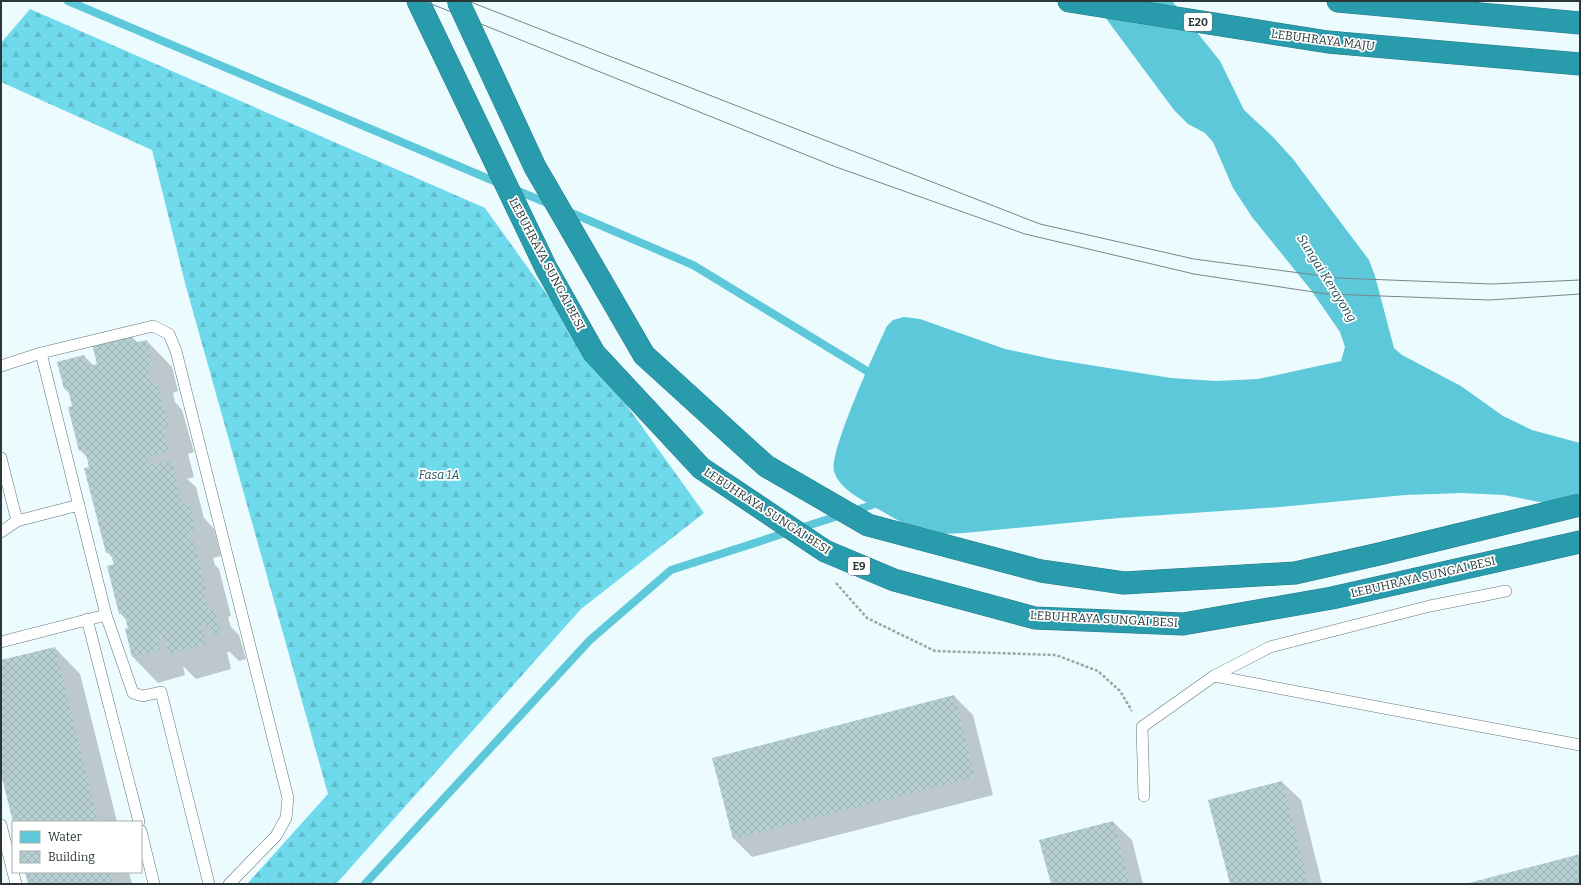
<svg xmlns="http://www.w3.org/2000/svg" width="1581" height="885" font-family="Bitter,serif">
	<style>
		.forest { fill: url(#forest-firs) }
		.water { fill: #5dc8d9 }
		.shadow { fill: #0003 }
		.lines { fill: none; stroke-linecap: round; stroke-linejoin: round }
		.stream { stroke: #5dc8d9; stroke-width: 8 }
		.building { fill: url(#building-cross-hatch) }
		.service-casing { stroke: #5f767a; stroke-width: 12 }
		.motorway-casing { stroke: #297884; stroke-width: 23 }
		.path { stroke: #98a5a7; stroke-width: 2.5; stroke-dasharray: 3 2; stroke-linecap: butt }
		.service { stroke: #fff; stroke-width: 11 }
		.motorway { stroke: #289cad; stroke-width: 22 }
		.tram { stroke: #798688; stroke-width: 1 }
		.motorway-bridge-casing { stroke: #297884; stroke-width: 23; stroke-linecap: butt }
		.motorway-bridge { stroke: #289cad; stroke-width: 22 }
		.labels { text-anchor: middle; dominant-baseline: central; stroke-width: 3.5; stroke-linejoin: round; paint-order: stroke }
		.shield { fill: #fff; stroke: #6b7273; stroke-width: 1 }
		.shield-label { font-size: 11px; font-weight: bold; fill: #2b3637 }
		.street-label { font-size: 12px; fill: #2b3637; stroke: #fff }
		.park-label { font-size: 12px; font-style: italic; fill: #29585f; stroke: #fff }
		.water-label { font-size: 13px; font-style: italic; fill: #25545b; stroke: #fff }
	</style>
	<defs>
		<pattern id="forest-firs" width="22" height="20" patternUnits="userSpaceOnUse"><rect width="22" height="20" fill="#6fdaeb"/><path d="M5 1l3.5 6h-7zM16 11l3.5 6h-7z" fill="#60bcca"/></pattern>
		<pattern id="building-cross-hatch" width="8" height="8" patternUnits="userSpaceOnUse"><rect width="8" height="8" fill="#b5cfd3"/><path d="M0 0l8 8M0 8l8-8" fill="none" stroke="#9cb2b6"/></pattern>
	</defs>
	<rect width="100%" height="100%" fill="#ecfbfe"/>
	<path class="forest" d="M 30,9 L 485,208 L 704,513 L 581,609 L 336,884 L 247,884 L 328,794 L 185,283 L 152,150 L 1,82 L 1,43 Z"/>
	<path class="water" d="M 1093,1 L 1172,1 L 1220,61 L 1244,110 L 1272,136 L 1293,159 L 1369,260 L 1375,276 L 1394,348 L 1402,355 L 1461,386 L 1503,416 L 1532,430 L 1580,443 L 1580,510 L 1504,495 L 1462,493 L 1405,495 L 1280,507 L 1119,518 L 964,533 C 954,533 941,535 931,533 C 911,530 893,517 876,508 C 861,499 839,489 834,471 C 829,452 876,349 887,326 L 893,320 L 904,317 L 920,319 L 1005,349 L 1052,359 L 1171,378 L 1216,381 L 1258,379 L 1341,361 L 1345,347 L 1340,332 L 1311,290 L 1252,217 L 1233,188 L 1213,142 L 1205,133 L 1188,124 L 1174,110 Z"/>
	<g class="shadow">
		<path d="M 130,335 L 138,343 L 147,341 L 172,367 L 178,391 L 173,393 L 175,402 L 182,410 L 194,452 L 188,454 L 194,477 L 187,479 L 196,487 L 204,518 L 214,529 L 221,556 L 213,558 L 215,565 L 219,569 L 231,616 L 228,617 L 231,627 L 239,635 L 246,659 L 239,661 L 230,652 L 227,652 L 231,669 L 196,679 L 183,666 L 185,675 L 158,683 L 133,657 L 126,630 L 129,629 L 126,620 L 120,613 L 115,565 L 113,558 L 107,552 L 88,458 L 80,450 L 73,406 L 70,394 L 65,389 L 84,356 L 94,366 L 99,365 Z"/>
		<path d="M 55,648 L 80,674 L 117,822 L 14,822 L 1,770 L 1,661 Z"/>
		<path d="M 954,696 L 973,715 L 993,795 L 752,857 L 734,839 Z"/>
		<path d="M 1282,782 L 1301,800 L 1322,884 L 1231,884 Z"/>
		<path d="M 1113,822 L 1132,840 L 1143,884 L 1052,884 Z"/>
		<path d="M 26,872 L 129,872 L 132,884 L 29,884 Z"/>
	</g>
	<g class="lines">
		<g class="stream">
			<path d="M 68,1 L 501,184"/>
			<path d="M 513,189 L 552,205"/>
			<path d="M 567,211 L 693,265 L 867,371 L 876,374"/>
			<path d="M 365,884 L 590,640 L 671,570 L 872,505 L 876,497"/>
		</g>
	</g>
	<g class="building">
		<path d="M 130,334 L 132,343 L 147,340 L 153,366 L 147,367 L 152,384 L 157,383 L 169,427 L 162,428 L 169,451 L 147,457 L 149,466 L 171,460 L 182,504 L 189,502 L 196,530 L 188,533 L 191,543 L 194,542 L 206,591 L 203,591 L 208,610 L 214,608 L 221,634 L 213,636 L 210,625 L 202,627 L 206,644 L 169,654 L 165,637 L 157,639 L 160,650 L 132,657 L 125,629 L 128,628 L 124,613 L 119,614 L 107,566 L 114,564 L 110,552 L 106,553 L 84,468 L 89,467 L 85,449 L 79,451 L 68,407 L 72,406 L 68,389 L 64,389 L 57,362 L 84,355 L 87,367 L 97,364 L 92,344 Z"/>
		<path d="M 55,647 L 98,822 L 13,822 L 1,774 L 1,660 Z"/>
		<path d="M 954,695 L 975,777 L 733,839 L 712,758 Z"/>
		<path d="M 1282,781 L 1309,884 L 1230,884 L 1208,800 Z"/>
		<path d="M 1113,821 L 1130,884 L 1051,884 L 1039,840 Z"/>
		<path d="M 1580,854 L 1580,884 L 1469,884 L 1469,883 Z"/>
		<path d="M 25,872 L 111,872 L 114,884 L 28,884 Z"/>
	</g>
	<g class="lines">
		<defs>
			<g id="service">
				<path d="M 41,353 L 106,615 L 133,693 L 143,696 L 161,692 L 209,884"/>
				<path d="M 1,366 L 41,353 L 153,326 L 169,334 L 176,351 L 288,798 L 286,818 L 276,836 L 229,884"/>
				<path d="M 1,458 L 17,521 L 1,532"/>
				<path d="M 17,521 L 79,505"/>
				<path d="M 87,619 L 139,822"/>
				<path d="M 1,642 L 106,615"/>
				<path d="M 1214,676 L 1580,745"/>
				<path d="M 1144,796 L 1142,727 L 1214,676 L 1270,647 L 1430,606 L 1506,591"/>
				<path d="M 1,825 L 16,884"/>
				<path d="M 141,831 L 154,884"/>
			</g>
			<g id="motorway">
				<path d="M 418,1 L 546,268 L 594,353 L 701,468 L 825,551 L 894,580 L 1035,618 L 1183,624 L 1332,598 L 1580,542"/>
				<path d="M 1069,1 L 1328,42 L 1580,64"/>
				<path d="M 1338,1 L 1580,23"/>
			</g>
		</defs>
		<use href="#service" class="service-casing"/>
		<use href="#motorway" class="motorway-casing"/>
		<path class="path" d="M 836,583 L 867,618 L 935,651 L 1056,655 L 1098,671 L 1120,691 L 1132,711"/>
		<use href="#service" class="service"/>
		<use href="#motorway" class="motorway"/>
		<g class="tram">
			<path d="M 424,1 L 836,167 L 1025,234 L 1194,274 L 1327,294 L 1490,300 L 1580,294"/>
			<path d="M 468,1 L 1040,224 L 1194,259 L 1338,278 L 1492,284 L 1580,280"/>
		</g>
		<defs>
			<path id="motorway-bridge" d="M 458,1 L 535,167 L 644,355 L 766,466 L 868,525 L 1041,571 L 1124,583 L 1295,573 L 1379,554 L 1580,505"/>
		</defs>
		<use href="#motorway-bridge" class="motorway-bridge-casing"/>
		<use href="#motorway-bridge" class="motorway-bridge"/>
	</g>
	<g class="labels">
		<g class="shield">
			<rect x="1184" y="13" width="28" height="18" rx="3"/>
			<rect x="848" y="557" width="22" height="18" rx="3"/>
		</g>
		<g class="shield-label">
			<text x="1198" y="22">E20</text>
			<text x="859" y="566">E9</text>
		</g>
		<g class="street-label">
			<text transform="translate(1323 40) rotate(7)">LEBUHRAYA MAJU</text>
			<text transform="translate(547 264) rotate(62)">LEBUHRAYA SUNGAI BESI</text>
			<text transform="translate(767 511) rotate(33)">LEBUHRAYA SUNGAI BESI</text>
			<text transform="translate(1423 577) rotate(-13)">LEBUHRAYA SUNGAI BESI</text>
			<text transform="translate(1104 619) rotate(3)">LEBUHRAYA SUNGAI BESI</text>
		</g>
		<g class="park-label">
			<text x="439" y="475">Fasa 1A</text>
		</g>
		<g class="water-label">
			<text transform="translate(1327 278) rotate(58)">Sungai Kerayong</text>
		</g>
	</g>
	<rect width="1581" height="885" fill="none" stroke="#2b3637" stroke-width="4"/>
	<rect x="12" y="821" width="130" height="52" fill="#ffffff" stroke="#aaafaf"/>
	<rect x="20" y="831" width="20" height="12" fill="#5dc8d9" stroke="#aaafaf"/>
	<text x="48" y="841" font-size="12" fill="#2b3637">Water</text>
	<rect x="20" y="851" width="20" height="12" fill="url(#building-cross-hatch)" stroke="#aaafaf"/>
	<text x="48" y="861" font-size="12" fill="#2b3637">Building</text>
</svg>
